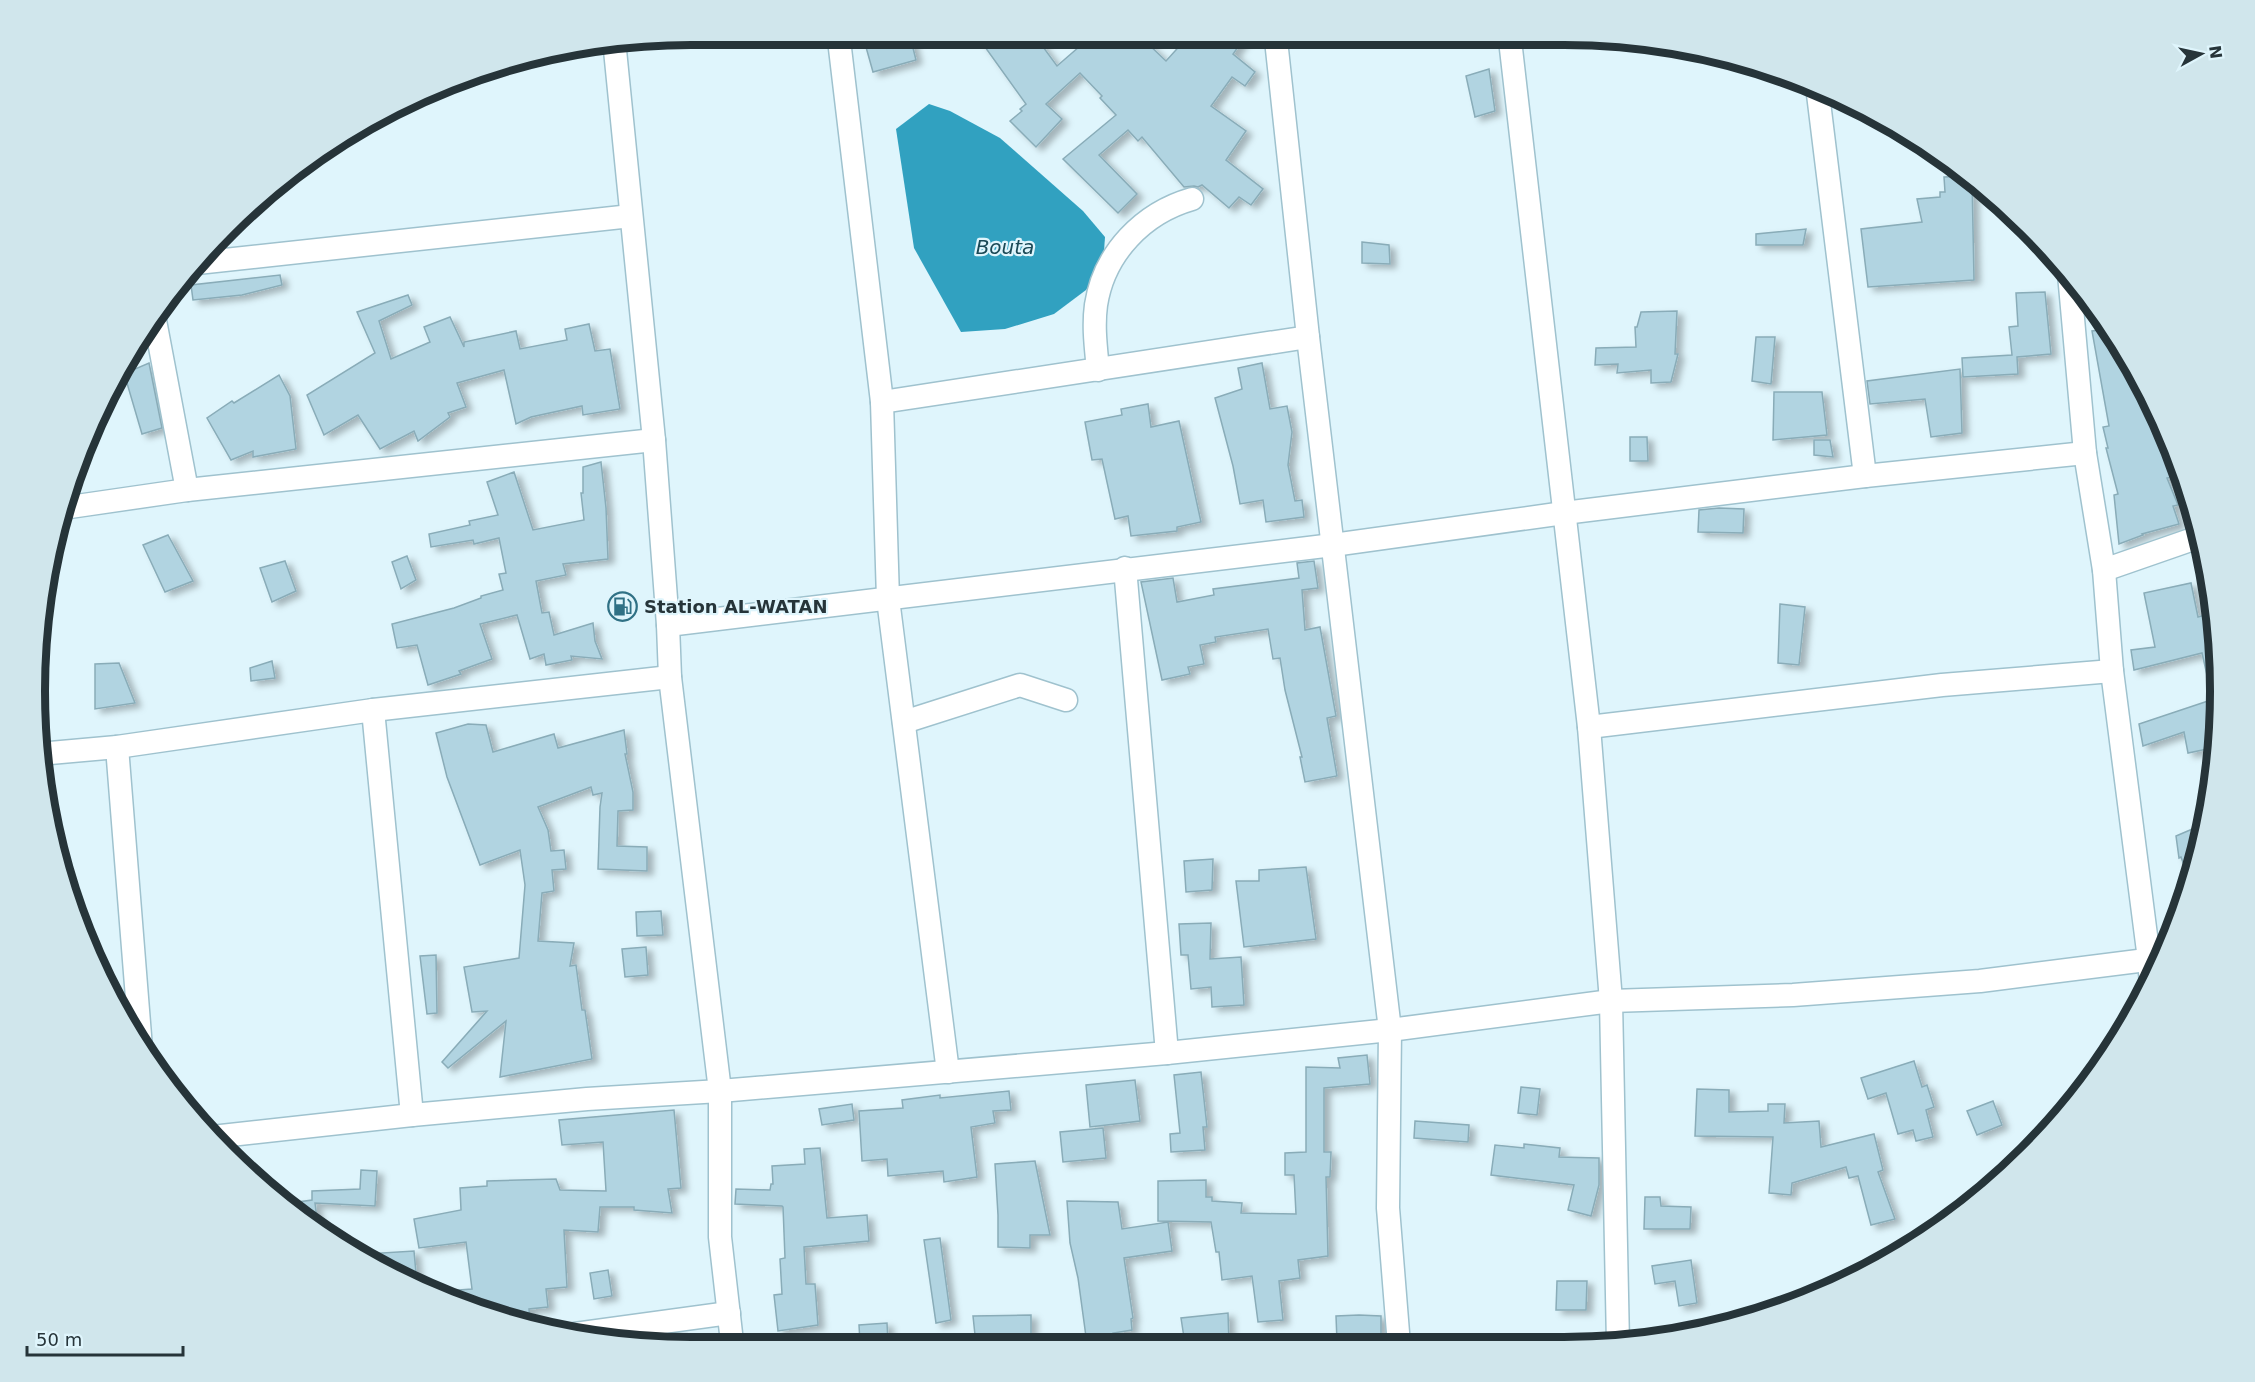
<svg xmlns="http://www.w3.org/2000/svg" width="2255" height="1382" font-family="'DejaVu Sans',sans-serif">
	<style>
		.water { fill: #31a1c0 }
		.building { fill: #b1d4e1; stroke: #89acb8; stroke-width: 1.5; filter: url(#shadow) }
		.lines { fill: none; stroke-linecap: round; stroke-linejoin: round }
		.street-casing { stroke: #9fc2ce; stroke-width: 25 }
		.street { stroke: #fff; stroke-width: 22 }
		.labels { text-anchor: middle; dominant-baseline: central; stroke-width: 4.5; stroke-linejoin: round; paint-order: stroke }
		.poi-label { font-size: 18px; font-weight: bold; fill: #263439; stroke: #dff5fc; text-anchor: start }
		.water-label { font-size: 20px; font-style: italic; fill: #1a4956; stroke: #dff5fc }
		.rim { fill: none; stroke: #263439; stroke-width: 8 }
	</style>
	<defs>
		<filter id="shadow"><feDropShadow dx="6" dy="4" stdDeviation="3" flood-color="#0004"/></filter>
	</defs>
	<rect width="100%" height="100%" fill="#dff5fc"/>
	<path class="water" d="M 929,104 L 950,111 L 1000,138 L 1083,211 L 1105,237 L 1103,266 L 1086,290 L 1054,314 L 1005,329 L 961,332 L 914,248 L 896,129 Z"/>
	<g class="building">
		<path d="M 864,40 L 911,40 L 916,60 L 873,72 Z"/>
		<path d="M 980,40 L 1038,40 L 1057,66 L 1087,40 L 1144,40 L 1166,61 L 1185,40 L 1243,40 L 1233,54 L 1255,72 L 1245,86 L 1232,77 L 1211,106 L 1246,131 L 1226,160 L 1263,189 L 1251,205 L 1239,197 L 1229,208 L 1202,185 L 1198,187 L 1194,186 L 1184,187 L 1142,137 L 1138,141 L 1128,130 L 1099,155 L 1137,194 L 1118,213 L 1063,159 L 1116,115 L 1100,98 L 1102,96 L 1080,73 L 1046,104 L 1062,119 L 1036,147 L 1010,121 L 1022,111 L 1020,109 L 1026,104 Z"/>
		<path d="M 1489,69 L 1495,111 L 1475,117 L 1466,76 Z"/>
		<path d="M 1969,176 L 1972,178 L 1974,280 L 1868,287 L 1861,229 L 1922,222 L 1917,199 L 1940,197 L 1940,192 L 1945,192 L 1944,177 Z"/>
		<path d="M 1806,229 L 1803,245 L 1756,245 L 1756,234 Z"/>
		<path d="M 1362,242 L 1389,245 L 1390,264 L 1362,263 Z"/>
		<path d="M 280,275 L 282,285 L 242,295 L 193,300 L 191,285 Z"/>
		<path d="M 2045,292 L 2051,354 L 2017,357 L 2018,374 L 1963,377 L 1962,358 L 2012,355 L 2009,327 L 2018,326 L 2016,293 Z"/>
		<path d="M 408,295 L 412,305 L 379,321 L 391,359 L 430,342 L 424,327 L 450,317 L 464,347 L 464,342 L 516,331 L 520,349 L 567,340 L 565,329 L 589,324 L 595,351 L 610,349 L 620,409 L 583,415 L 582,406 L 531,417 L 516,424 L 504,370 L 457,383 L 466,407 L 448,413 L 450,417 L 418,441 L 414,431 L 380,449 L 358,415 L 324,435 L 307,395 L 375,353 L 357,312 Z"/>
		<path d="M 1677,311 L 1675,354 L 1678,354 L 1671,382 L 1651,383 L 1651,370 L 1617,373 L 1618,364 L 1595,365 L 1596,348 L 1636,347 L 1635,327 L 1637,327 L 1641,312 Z"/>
		<path d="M 2109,329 L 2132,362 L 2183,475 L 2167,478 L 2178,505 L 2173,506 L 2179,524 L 2142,534 L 2143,535 L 2119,544 L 2114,495 L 2118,494 L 2106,448 L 2108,448 L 2103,427 L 2109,426 L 2092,331 Z"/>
		<path d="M 1756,337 L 1775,337 L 1771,384 L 1752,381 Z"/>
		<path d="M 149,363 L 162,428 L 142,434 L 127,383 L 121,375 Z"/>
		<path d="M 1262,363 L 1270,409 L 1287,406 L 1292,432 L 1288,465 L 1295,501 L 1302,500 L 1304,517 L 1266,522 L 1263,500 L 1240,504 L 1233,466 L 1215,398 L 1242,389 L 1238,368 Z"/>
		<path d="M 1960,369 L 1962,433 L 1931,437 L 1925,399 L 1870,404 L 1867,381 Z"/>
		<path d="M 279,375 L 290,396 L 296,449 L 253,457 L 253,451 L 231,460 L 207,418 L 232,401 L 234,403 Z"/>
		<path d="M 1774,392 L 1822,392 L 1827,435 L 1773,440 Z"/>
		<path d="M 1148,404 L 1151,427 L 1179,421 L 1201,522 L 1177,527 L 1177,531 L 1131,536 L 1128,516 L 1115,519 L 1102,459 L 1092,460 L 1085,422 L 1122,415 L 1121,409 Z"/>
		<path d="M 1630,437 L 1647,437 L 1648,461 L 1630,461 Z"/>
		<path d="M 1814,440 L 1830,440 L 1833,457 L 1814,455 Z"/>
		<path d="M 601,462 L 606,508 L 608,559 L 563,564 L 566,575 L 536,581 L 542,613 L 549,612 L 554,635 L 593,623 L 595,641 L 602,659 L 571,656 L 572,660 L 546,665 L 544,654 L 530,659 L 517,615 L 480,624 L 492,659 L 459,671 L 461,674 L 428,685 L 417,645 L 397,648 L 392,624 L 454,608 L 481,598 L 481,596 L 503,590 L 499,574 L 506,573 L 499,538 L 474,544 L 473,540 L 431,547 L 429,534 L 470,525 L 469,521 L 498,515 L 487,482 L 514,472 L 533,530 L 584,520 L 581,493 L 583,493 L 583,467 Z"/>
		<path d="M 1719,508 L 1744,509 L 1743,533 L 1698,532 L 1699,510 Z"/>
		<path d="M 168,535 L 193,581 L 165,592 L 143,545 Z"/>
		<path d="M 407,556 L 416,580 L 401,589 L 392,562 Z"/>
		<path d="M 285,561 L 296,591 L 272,602 L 260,568 Z"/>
		<path d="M 1314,561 L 1318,588 L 1302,590 L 1305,630 L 1320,627 L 1336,716 L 1327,718 L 1337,776 L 1305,782 L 1300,757 L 1302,757 L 1285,690 L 1280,658 L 1273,659 L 1268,629 L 1215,637 L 1216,642 L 1200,645 L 1204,664 L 1188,667 L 1190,674 L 1162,680 L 1141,582 L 1173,578 L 1177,602 L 1214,595 L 1213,589 L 1299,578 L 1297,563 Z"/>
		<path d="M 2191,583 L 2198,617 L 2215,612 L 2217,683 L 2209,684 L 2202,653 L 2134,670 L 2131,650 L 2155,647 L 2144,593 Z"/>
		<path d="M 1780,604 L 1805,607 L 1799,665 L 1778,663 Z"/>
		<path d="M 272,661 L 275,678 L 251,681 L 250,668 Z"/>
		<path d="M 119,663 L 135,703 L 95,709 L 95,664 Z"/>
		<path d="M 2208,701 L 2215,721 L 2212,722 L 2217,747 L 2188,753 L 2184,732 L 2143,746 L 2139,724 Z"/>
		<path d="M 468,724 L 486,725 L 493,752 L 554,734 L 558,748 L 624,730 L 627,754 L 625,754 L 633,792 L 633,810 L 618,811 L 617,846 L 647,847 L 647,871 L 598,869 L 600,807 L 602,793 L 593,795 L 591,787 L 538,807 L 548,830 L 551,851 L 564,850 L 566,869 L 552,870 L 554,891 L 542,893 L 538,941 L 574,943 L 570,966 L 576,965 L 582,1010 L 585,1010 L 592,1059 L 500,1077 L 506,1021 L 448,1068 L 442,1062 L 487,1011 L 472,1012 L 464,967 L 519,958 L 525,885 L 520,850 L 480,865 L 447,777 L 436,733 Z"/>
		<path d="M 2204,824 L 2198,861 L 2190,882 L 2181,857 L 2179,858 L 2176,836 Z"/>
		<path d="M 1213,859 L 1212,890 L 1186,892 L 1184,861 Z"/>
		<path d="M 1306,867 L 1316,939 L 1244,947 L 1236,881 L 1259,881 L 1259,870 Z"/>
		<path d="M 661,911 L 663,935 L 637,936 L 636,912 Z"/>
		<path d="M 1211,923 L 1210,959 L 1241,957 L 1244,1005 L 1212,1007 L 1211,987 L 1191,989 L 1188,955 L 1181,955 L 1179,924 Z"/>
		<path d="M 646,947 L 648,975 L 625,977 L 622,949 Z"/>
		<path d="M 436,955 L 437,1013 L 427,1014 L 420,956 Z"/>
		<path d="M 1367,1055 L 1370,1084 L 1324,1088 L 1324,1152 L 1331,1152 L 1330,1177 L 1326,1177 L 1328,1256 L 1298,1260 L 1300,1278 L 1279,1281 L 1283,1320 L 1258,1322 L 1252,1276 L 1222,1280 L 1219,1252 L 1216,1252 L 1211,1222 L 1158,1221 L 1158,1181 L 1206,1180 L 1206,1197 L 1212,1197 L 1212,1201 L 1242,1203 L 1241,1213 L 1296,1214 L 1294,1175 L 1285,1175 L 1285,1153 L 1306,1152 L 1306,1067 L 1340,1068 L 1338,1058 Z"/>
		<path d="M 1914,1061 L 1922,1087 L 1927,1085 L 1934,1107 L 1926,1110 L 1933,1137 L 1916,1141 L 1913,1130 L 1898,1134 L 1886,1093 L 1868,1099 L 1861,1078 Z"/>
		<path d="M 1201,1072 L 1207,1127 L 1203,1127 L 1205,1150 L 1171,1152 L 1170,1134 L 1180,1133 L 1174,1075 Z"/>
		<path d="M 1135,1080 L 1140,1121 L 1090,1127 L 1086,1085 Z"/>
		<path d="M 1521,1087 L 1540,1089 L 1537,1115 L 1518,1113 Z"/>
		<path d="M 1697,1089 L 1729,1090 L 1729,1112 L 1768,1111 L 1768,1104 L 1785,1104 L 1784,1123 L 1819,1121 L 1821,1147 L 1874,1134 L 1883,1170 L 1878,1172 L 1895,1219 L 1871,1225 L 1858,1176 L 1849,1178 L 1846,1167 L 1792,1183 L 1791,1195 L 1769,1193 L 1773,1137 L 1695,1136 Z"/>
		<path d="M 1009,1091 L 1011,1110 L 993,1111 L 995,1123 L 971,1127 L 977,1177 L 944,1182 L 943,1171 L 888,1176 L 887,1159 L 862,1161 L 859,1111 L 903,1108 L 902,1100 L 940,1095 L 940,1098 Z"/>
		<path d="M 1993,1101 L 2002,1125 L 1977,1135 L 1967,1111 Z"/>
		<path d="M 852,1104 L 854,1120 L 822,1125 L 819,1109 Z"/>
		<path d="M 674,1110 L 681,1188 L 668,1189 L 672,1213 L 634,1210 L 634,1207 L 600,1207 L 598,1232 L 564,1230 L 567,1287 L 546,1289 L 548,1307 L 529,1309 L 530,1322 L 440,1298 L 430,1292 L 472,1289 L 466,1242 L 419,1248 L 414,1219 L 461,1210 L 460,1188 L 487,1186 L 487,1181 L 556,1179 L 560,1190 L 606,1191 L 603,1142 L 562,1145 L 559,1120 Z"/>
		<path d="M 1415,1121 L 1469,1125 L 1468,1142 L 1414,1138 Z"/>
		<path d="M 1103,1128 L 1106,1158 L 1063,1162 L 1060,1132 Z"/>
		<path d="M 1524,1144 L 1560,1148 L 1559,1157 L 1599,1158 L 1599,1185 L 1591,1216 L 1568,1210 L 1574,1185 L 1491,1175 L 1495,1145 L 1524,1148 Z"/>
		<path d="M 820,1148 L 827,1218 L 867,1215 L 869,1241 L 804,1247 L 806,1284 L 815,1284 L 818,1325 L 778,1331 L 774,1295 L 782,1294 L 780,1259 L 785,1258 L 783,1207 L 782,1206 L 735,1204 L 736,1189 L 770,1190 L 771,1184 L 773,1184 L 772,1166 L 805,1164 L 804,1149 Z"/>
		<path d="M 1035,1161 L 1050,1235 L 1030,1235 L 1030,1248 L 998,1247 L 998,1215 L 995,1164 Z"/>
		<path d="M 361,1170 L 377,1171 L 375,1206 L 315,1203 L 318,1227 L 300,1217 L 298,1202 L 312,1200 L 312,1191 L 360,1189 Z"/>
		<path d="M 1645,1197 L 1660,1197 L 1661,1206 L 1691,1207 L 1690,1229 L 1644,1229 Z"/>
		<path d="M 1067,1201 L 1118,1202 L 1122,1229 L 1168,1222 L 1172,1251 L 1124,1258 L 1133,1318 L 1131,1319 L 1132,1330 L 1113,1333 L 1115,1344 L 1087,1344 L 1078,1278 L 1070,1243 Z"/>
		<path d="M 940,1238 L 951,1320 L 936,1323 L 924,1240 Z"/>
		<path d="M 414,1251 L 417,1284 L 365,1254 Z"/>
		<path d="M 1691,1260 L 1697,1303 L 1679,1306 L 1675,1281 L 1655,1284 L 1652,1266 Z"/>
		<path d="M 608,1270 L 612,1296 L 594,1299 L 590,1273 Z"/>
		<path d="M 1557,1281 L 1587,1281 L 1586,1310 L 1556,1310 Z"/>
		<path d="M 1228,1313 L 1229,1344 L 1185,1344 L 1181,1318 Z"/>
		<path d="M 1031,1315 L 1031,1334 L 975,1335 L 973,1316 Z"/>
		<path d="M 1359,1315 L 1381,1316 L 1381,1334 L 1359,1334 L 1359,1341 L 1337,1341 L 1336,1316 Z"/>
		<path d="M 887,1323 L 888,1343 L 860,1343 L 859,1325 Z"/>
	</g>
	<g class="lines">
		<defs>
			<g id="street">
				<path d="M 614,40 L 654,440 L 668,625 L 670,677 L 720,1091 L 720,1237 L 732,1342"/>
				<path d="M 839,40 L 882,402 L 888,599 L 948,1072"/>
				<path d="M 1276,40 L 1308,337 L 1390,1030 L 1388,1208 L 1399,1345"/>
				<path d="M 1510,40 L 1589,727 L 1611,1001 L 1618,1344"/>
				<path d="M 1817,86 L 1865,476"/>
				<path d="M 197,263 L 631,216"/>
				<path d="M 2069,274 L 2085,453 L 2104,570 L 2112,671 L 2149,959 L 2151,985"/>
				<path d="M 154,315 L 187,490"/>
				<path d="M 1098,370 C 1096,348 1093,327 1096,305 C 1104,253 1143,213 1192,199"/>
				<path d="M 882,402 L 1308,337"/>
				<path d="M 63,508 L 187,490 L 654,440"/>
				<path d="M 1125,568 L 1167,1053"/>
				<path d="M 2104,570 L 2199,537"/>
				<path d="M 668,625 L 1333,545 L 1564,513 L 1865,476 L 2085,453"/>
				<path d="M 373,710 L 412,1115"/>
				<path d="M 904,722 L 1020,685 L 1066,700"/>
				<path d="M 1589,727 L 1942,685 L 2112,671"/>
				<path d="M 117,747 L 141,1048"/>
				<path d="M 39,754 L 117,747 L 373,710 L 670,677"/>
				<path d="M 212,1137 L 412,1115 L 587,1099 L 720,1091 L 1167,1053 L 1390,1030 L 1611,1001 L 1793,995 L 1980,981 L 2162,958"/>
				<path d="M 575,1334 L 729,1313"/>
			</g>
		</defs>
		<use href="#street" class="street-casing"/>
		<use href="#street" class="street"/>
	</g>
	<defs>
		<symbol id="fuel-ring" viewBox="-11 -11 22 22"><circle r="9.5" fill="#dff5fc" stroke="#307185" stroke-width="1.5"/><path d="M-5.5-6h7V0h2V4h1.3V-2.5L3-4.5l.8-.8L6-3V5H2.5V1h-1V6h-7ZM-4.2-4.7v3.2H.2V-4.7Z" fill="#307185"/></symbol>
	</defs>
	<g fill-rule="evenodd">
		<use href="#fuel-ring" x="606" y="590" width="33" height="33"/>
	</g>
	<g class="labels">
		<g class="poi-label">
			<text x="644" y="606">Station AL-WATAN</text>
		</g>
		<g class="water-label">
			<text x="1005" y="247">Bouta</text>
		</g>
	</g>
	<path d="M0 0H2255V1382H0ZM691 45H1564A646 646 0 0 1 2210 691V691A646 646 0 0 1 1564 1337H691A646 646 0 0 1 45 691V691A646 646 0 0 1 691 45Z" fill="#d0e6ec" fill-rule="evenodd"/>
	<path class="rim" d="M691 45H1564A646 646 0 0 1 2210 691V691A646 646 0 0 1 1564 1337H691A646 646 0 0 1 45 691V691A646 646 0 0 1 691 45Z"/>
	<g transform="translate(2201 54) rotate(82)" stroke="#dff5fc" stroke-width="4.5" paint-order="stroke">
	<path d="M0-4.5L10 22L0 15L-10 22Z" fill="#263439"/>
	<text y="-9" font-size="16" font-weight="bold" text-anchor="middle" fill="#263439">N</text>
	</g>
	<path d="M27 1346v9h156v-9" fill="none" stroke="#263439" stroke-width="3"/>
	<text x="36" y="1346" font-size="18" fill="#263439" stroke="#dff5fc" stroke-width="4.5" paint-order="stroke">50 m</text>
</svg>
